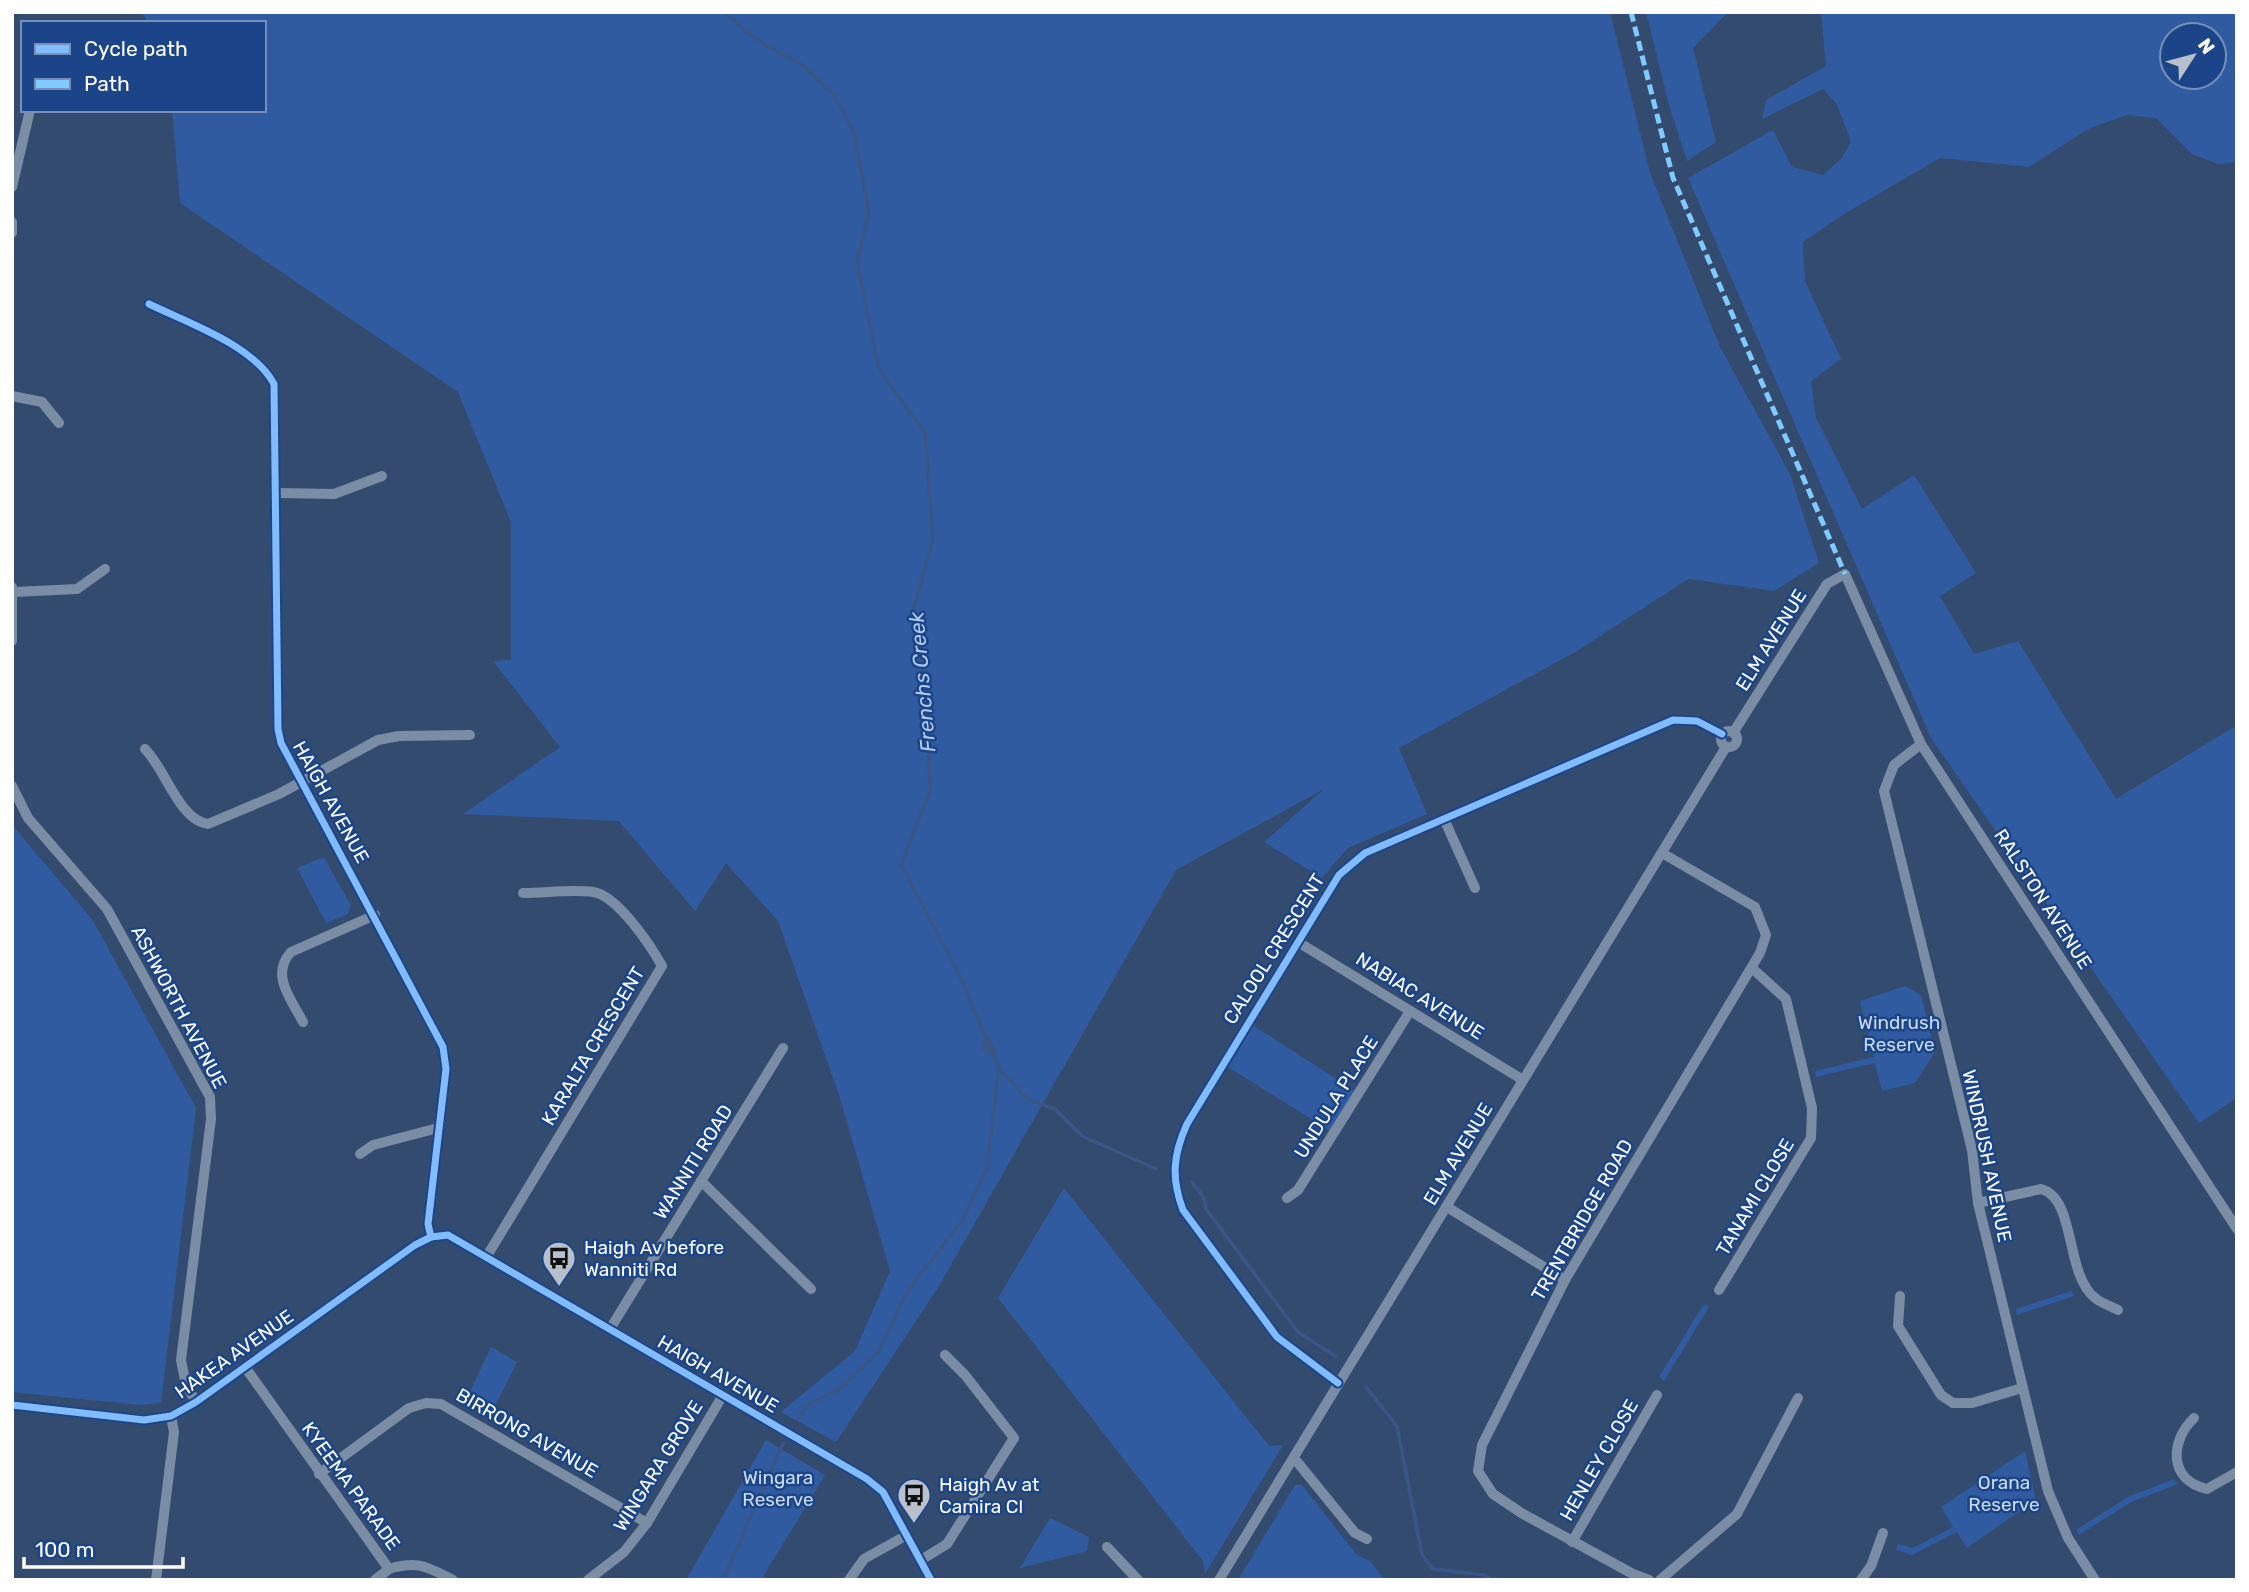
<svg xmlns="http://www.w3.org/2000/svg" width="2249" height="1592" font-family="Rubik,sans-serif">
	<style>
		.green { fill: #305ba0; fill-rule: evenodd }
		.water { fill: #395687 }
		.lines { fill: none; stroke-linecap: round; stroke-linejoin: round }
		.stream { stroke: #395687; stroke-width: 3.5 }
		.minor { stroke: #7b8ca5; stroke-width: 10 }
		.quiet { stroke: #80caff; stroke-width: 5; stroke-dasharray: 10 5; stroke-linecap: butt }
		.cycleway-casing { stroke: #1c4589; stroke-width: 11 }
		.cycleway { stroke: #80bcff; stroke-width: 7 }
		.labels { text-anchor: middle; dominant-baseline: central; stroke-width: 5; stroke-linejoin: round; paint-order: stroke }
		.street-label { font-size: 19px; fill: #fff; stroke: #1c4589 }
		.park-label { font-size: 19px; fill: #cbddf9; stroke: #1c4589 }
		.poi-label { font-size: 19px; fill: #fff; stroke: #1c4589; text-anchor: start }
		.water-label { font-size: 21px; font-style: italic; fill: #b2ccf3; stroke: #1c4589 }
	</style>
	<rect width="100%" height="100%" fill="#344b70"/>
	<g class="green">
		<path d="M 140,12 L 1610,12 L 1650,173 L 1720,347 L 1790,474 L 1819,563 L 1774,591 L 1688,579 L 1577,651 L 1399,748 L 1427,814 L 1348,848 L 1322,878 L 1264,842 L 1324,789 L 1176,870 L 939,1286 L 836,1442 L 781,1412 L 855,1351 L 890,1271 L 840,1098 L 778,921 L 726,863 L 695,911 L 619,821 L 463,814 L 560,747 L 493,661 L 511,660 L 511,522 L 458,392 L 180,203 L 172,110 L 264,110 L 264,23 L 150,23 Z"/>
		<path d="M 1646,12 L 1728,12 L 1693,48 L 1716,142 L 1687,161 L 1669,105 Z"/>
		<path d="M 1821,12 L 2237,12 L 2237,162 L 2218,164 L 2192,154 L 2156,118 L 2127,115 L 2088,129 L 2029,167 L 1940,158 L 1844,214 L 1803,242 L 1805,281 L 1841,359 L 1811,381 L 1816,418 L 1862,509 L 1914,475 L 1976,573 L 1940,596 L 1974,654 L 2018,641 L 2116,799 L 2237,725 L 2237,1098 L 2199,1123 L 1931,738 L 1688,178 L 1773,130 L 1792,167 L 1823,175 L 1842,158 L 1851,141 L 1836,103 L 1823,89 L 1762,119 L 1766,100 L 1826,66 ZM 2172,35 L 2214,35 L 2214,77 L 2172,77 Z"/>
		<path d="M 12,825 L 92,919 L 196,1108 L 161,1403 L 140,1405 L 12,1392 Z"/>
		<path d="M 324,857 L 351,906 L 348,914 L 326,923 L 297,868 Z"/>
		<path d="M 1905,986 L 1921,995 L 1935,1052 L 1915,1083 L 1882,1091 L 1875,1063 L 1816,1077 L 1815,1071 L 1874,1057 L 1860,1001 Z"/>
		<path d="M 1248,1022 L 1358,1093 L 1334,1133 L 1223,1064 Z"/>
		<path d="M 1064,1188 L 1269,1446 L 1283,1445 L 1205,1574 L 1203,1561 L 998,1298 Z"/>
		<path d="M 2071,1291 L 2074,1296 L 2017,1315 L 2016,1309 Z"/>
		<path d="M 1704,1304 L 1709,1307 L 1664,1381 L 1659,1377 Z"/>
		<path d="M 491,1347 L 517,1362 L 490,1416 L 465,1402 Z"/>
		<path d="M 766,1440 L 825,1475 L 761,1580 L 686,1580 Z"/>
		<path d="M 2025,1451 L 2036,1500 L 1967,1548 L 1957,1532 L 1912,1555 L 1896,1550 L 1898,1544 L 1913,1548 L 1953,1527 L 1941,1507 Z"/>
		<path d="M 2174,1479 L 2178,1484 L 2131,1502 L 2079,1535 L 2076,1530 L 2128,1497 Z"/>
		<path d="M 1295,1485 L 1302,1485 L 1356,1554 L 1370,1561 L 1385,1580 L 1238,1580 Z"/>
		<path d="M 1050,1518 L 1089,1537 L 1087,1551 L 1020,1568 Z"/>
	</g>
	<path class="water" d="M 986,1033 L 998,1052 L 990,1055 L 981,1049 Z"/>
	<g class="lines">
		<g class="stream">
			<path d="M 724,12 L 757,40 L 804,66 L 835,96 L 855,135 L 869,214 L 857,262 L 879,369 L 925,433 L 933,540 L 914,607 L 927,690 L 930,791 L 901,865 L 958,972 L 986,1038"/>
			<path d="M 999,1068 L 1027,1099 L 1055,1109 L 1082,1136 L 1156,1169"/>
			<path d="M 1192,1182 L 1204,1198 L 1206,1209 L 1298,1332 L 1335,1356"/>
			<path d="M 1366,1387 L 1397,1426 L 1422,1555 L 1433,1569 L 1485,1575 L 1492,1580"/>
			<path d="M 798,1419 L 807,1406 L 841,1388 L 879,1351 L 908,1290 L 962,1221 L 987,1168 L 999,1067 L 992,1052"/>
			<path d="M 723,1580 L 783,1443"/>
		</g>
		<g class="minor">
			<path d="M 12,187 L 30,110"/>
			<path d="M 12,222 L 12,233"/>
			<path d="M 149,304 C 188,323 253,345 274,384 L 278,729 L 281,743 L 443,1047 L 446,1069 L 428,1224 L 431,1237"/>
			<path d="M 12,396 L 42,402 L 59,423"/>
			<path d="M 277,493 L 334,494 L 382,476"/>
			<path d="M 12,587 L 12,641"/>
			<path d="M 14,592 L 77,589 L 105,569"/>
			<circle cx="1729" cy="739" r="8"/>
			<path d="M 1733,733 L 1827,584 L 1845,574 L 1921,744 L 2237,1229"/>
			<path d="M 1921,744 L 1894,765 L 1884,791 L 1972,1150 L 1978,1203 L 2048,1491 L 2068,1538 L 2095,1580"/>
			<path d="M 145,749 C 166,770 179,820 208,824 L 279,794 L 378,740 L 399,736 L 470,735"/>
			<path d="M 12,786 L 28,818 L 107,909 L 210,1097 L 211,1119 L 181,1360 L 186,1385 L 196,1402"/>
			<path d="M 1444,819 L 1475,888"/>
			<path d="M 1298,942 L 1523,1080"/>
			<path d="M 303,1022 C 291,999 270,975 291,952 L 375,915"/>
			<path d="M 360,1154 L 373,1145 L 438,1128"/>
			<path d="M 701,1181 L 811,1289"/>
			<path d="M 1287,1198 L 1298,1190 L 1410,1011"/>
			<path d="M 1978,1203 L 2041,1189 C 2076,1198 2065,1273 2094,1297 C 2100,1303 2111,1306 2118,1310"/>
			<path d="M 1447,1207 L 1565,1280"/>
			<path d="M 487,1256 L 662,966 C 651,946 617,895 593,892 C 571,889 546,893 523,893"/>
			<path d="M 1719,1290 L 1811,1138 L 1812,1108 L 1786,999 L 1753,969"/>
			<path d="M 1900,1296 L 1898,1326 L 1941,1395 L 1953,1403 L 1972,1403 L 2022,1388"/>
			<path d="M 610,1329 L 783,1048"/>
			<path d="M 245,1367 L 389,1569 C 418,1560 427,1567 453,1580"/>
			<path d="M 1338,1383 L 1277,1337 L 1183,1210 C 1171,1178 1173,1155 1187,1124 L 1339,875 L 1365,853 L 1673,720 L 1697,721 L 1722,734"/>
			<path d="M 12,1405 L 144,1420 L 171,1416 L 196,1402 L 415,1245 L 431,1237 L 448,1235 L 867,1479 L 883,1492 L 931,1580"/>
			<path d="M 2194,1418 C 2170,1441 2168,1480 2207,1489 L 2237,1472"/>
			<path d="M 1294,1458 L 1355,1533 L 1367,1539"/>
			<path d="M 319,1474 L 409,1408 L 426,1403 L 441,1404 L 647,1523"/>
			<path d="M 1572,1542 L 1657,1395"/>
			<path d="M 1107,1547 L 1138,1580"/>
			<path d="M 921,1560 L 947,1544 L 1014,1438 L 965,1375 L 945,1355"/>
			<path d="M 156,1580 L 174,1432 L 171,1416"/>
			<path d="M 375,1580 L 389,1569"/>
			<path d="M 588,1580 L 624,1552 L 647,1523 L 723,1395"/>
			<path d="M 849,1580 L 864,1559 L 907,1535"/>
			<path d="M 1219,1580 L 1726,747"/>
			<path d="M 1649,1580 L 1633,1574 L 1523,1514 L 1493,1494 L 1478,1471 L 1482,1445 L 1565,1280 L 1760,953 L 1766,935 L 1755,907 L 1662,853"/>
			<path d="M 1660,1580 L 1737,1514 L 1798,1398"/>
			<path d="M 1861,1580 L 1871,1566 L 1883,1533"/>
		</g>
		<path class="quiet" d="M 1631,12 L 1673,178 L 1845,574"/>
		<defs>
			<g id="cycleway">
				<path d="M 149,304 C 188,323 253,345 274,384 L 278,729 L 281,743 L 443,1047 L 446,1069 L 428,1224 L 431,1237"/>
				<path d="M 1338,1383 L 1277,1337 L 1183,1210 C 1171,1178 1173,1155 1187,1124 L 1339,875 L 1365,853 L 1673,720 L 1697,721 L 1722,734"/>
				<path d="M 12,1405 L 144,1420 L 171,1416 L 196,1402 L 415,1245 L 431,1237 L 448,1235 L 867,1479 L 883,1492 L 931,1580"/>
			</g>
		</defs>
		<use href="#cycleway" class="cycleway-casing"/>
		<use href="#cycleway" class="cycleway"/>
	</g>
	<defs>
		<symbol id="bus-pin" viewBox="-11 -11 22 30"><path d="M0 17L-7.5 6A9.5 9.5 0 1 1 7.5 6Z" fill="#b8c0cd" stroke="#1c4589"/><path d="M-5-6H5V4H4V6H2V4H-2V6H-4V4H-5ZM-3.5-4V0h7V-4ZM-3.5 1.2v1.5H-2V1.2ZM2 1.2v1.5H3.5V1.2Z" fill="#111"/></symbol>
	</defs>
	<g fill-rule="evenodd">
		<use href="#bus-pin" x="540" y="1239" width="38" height="52"/>
		<use href="#bus-pin" x="895" y="1476" width="38" height="52"/>
	</g>
	<g class="labels">
		<g class="street-label">
			<text transform="translate(1771 640) rotate(-58)">ELM AVENUE</text>
			<text transform="translate(331 802) rotate(61)">HAIGH AVENUE</text>
			<text transform="translate(2043 899) rotate(57)">RALSTON AVENUE</text>
			<text transform="translate(1274 949) rotate(-58)">CALOOL CRESCENT</text>
			<text transform="translate(1420 996) rotate(32)">NABIAC AVENUE</text>
			<text transform="translate(179 1007) rotate(62)">ASHWORTH AVENUE</text>
			<text transform="translate(593 1046) rotate(-59)">KARALTA CRESCENT</text>
			<text transform="translate(1336 1097) rotate(-58)">UNDULA PLACE</text>
			<text transform="translate(1458 1154) rotate(-59)">ELM AVENUE</text>
			<text transform="translate(1987 1156) rotate(78)">WINDRUSH AVENUE</text>
			<text transform="translate(693 1162) rotate(-58)">WANNITI ROAD</text>
			<text transform="translate(1755 1197) rotate(-59)">TANAMI CLOSE</text>
			<text transform="translate(1582 1220) rotate(-60)">TRENTBRIDGE ROAD</text>
			<text transform="translate(234 1354) rotate(-35)">HAKEA AVENUE</text>
			<text transform="translate(718 1374) rotate(30)">HAIGH AVENUE</text>
			<text transform="translate(527 1433) rotate(30)">BIRRONG AVENUE</text>
			<text transform="translate(1599 1460) rotate(-60)">HENLEY CLOSE</text>
			<text transform="translate(658 1466) rotate(-58)">WINGARA GROVE</text>
			<text transform="translate(351 1486) rotate(54)">KYEEMA PARADE</text>
		</g>
		<g class="park-label">
			<text x="1899" y="1022">Windrush<tspan x="1899" dy="22">Reserve</tspan></text>
			<text x="778" y="1477">Wingara<tspan x="778" dy="22">Reserve</tspan></text>
			<text x="2004" y="1482">Orana<tspan x="2004" dy="22">Reserve</tspan></text>
		</g>
		<g class="poi-label">
			<text x="584" y="1247">Haigh Av before<tspan x="584" dy="22">Wanniti Rd</tspan></text>
			<text x="939" y="1484">Haigh Av at<tspan x="939" dy="22">Camira Cl</tspan></text>
		</g>
		<g class="water-label">
			<text transform="translate(922 682) rotate(-95)">Frenchs Creek</text>
		</g>
	</g>
	<rect width="2249" height="1592" fill="none" stroke="#ffffff" stroke-width="28"/>
	<rect x="21" y="21" width="245" height="91" fill="#1c4589" stroke="#778fb8" stroke-width="2"/>
	<rect x="35" y="44" width="35" height="10" fill="#80bcff" stroke="#778fb8" stroke-width="2"/>
	<text x="84" y="56" font-size="21" fill="#ffffff">Cycle path</text>
	<rect x="35" y="79" width="35" height="10" fill="#80caff" stroke="#778fb8" stroke-width="2"/>
	<text x="84" y="91" font-size="21" fill="#ffffff">Path</text>
	<g transform="translate(2193 56) rotate(54)"><circle r="33" fill="#1c4589" stroke="#778fb8" stroke-width="2"/>
	<path d="M0-5L12 26L0 18L-12 26Z" fill="#b8c0cd"/>
	<text y="-10" font-size="19" font-weight="bold" text-anchor="middle" fill="#ffffff">N</text>
	</g>
	<path d="M24 1557v10h159v-10" fill="none" stroke="#ffffff" stroke-width="3.5"/>
	<text x="35" y="1557" font-size="21" fill="#ffffff" stroke="#1c4589" stroke-width="5" paint-order="stroke">100 m</text>
</svg>
